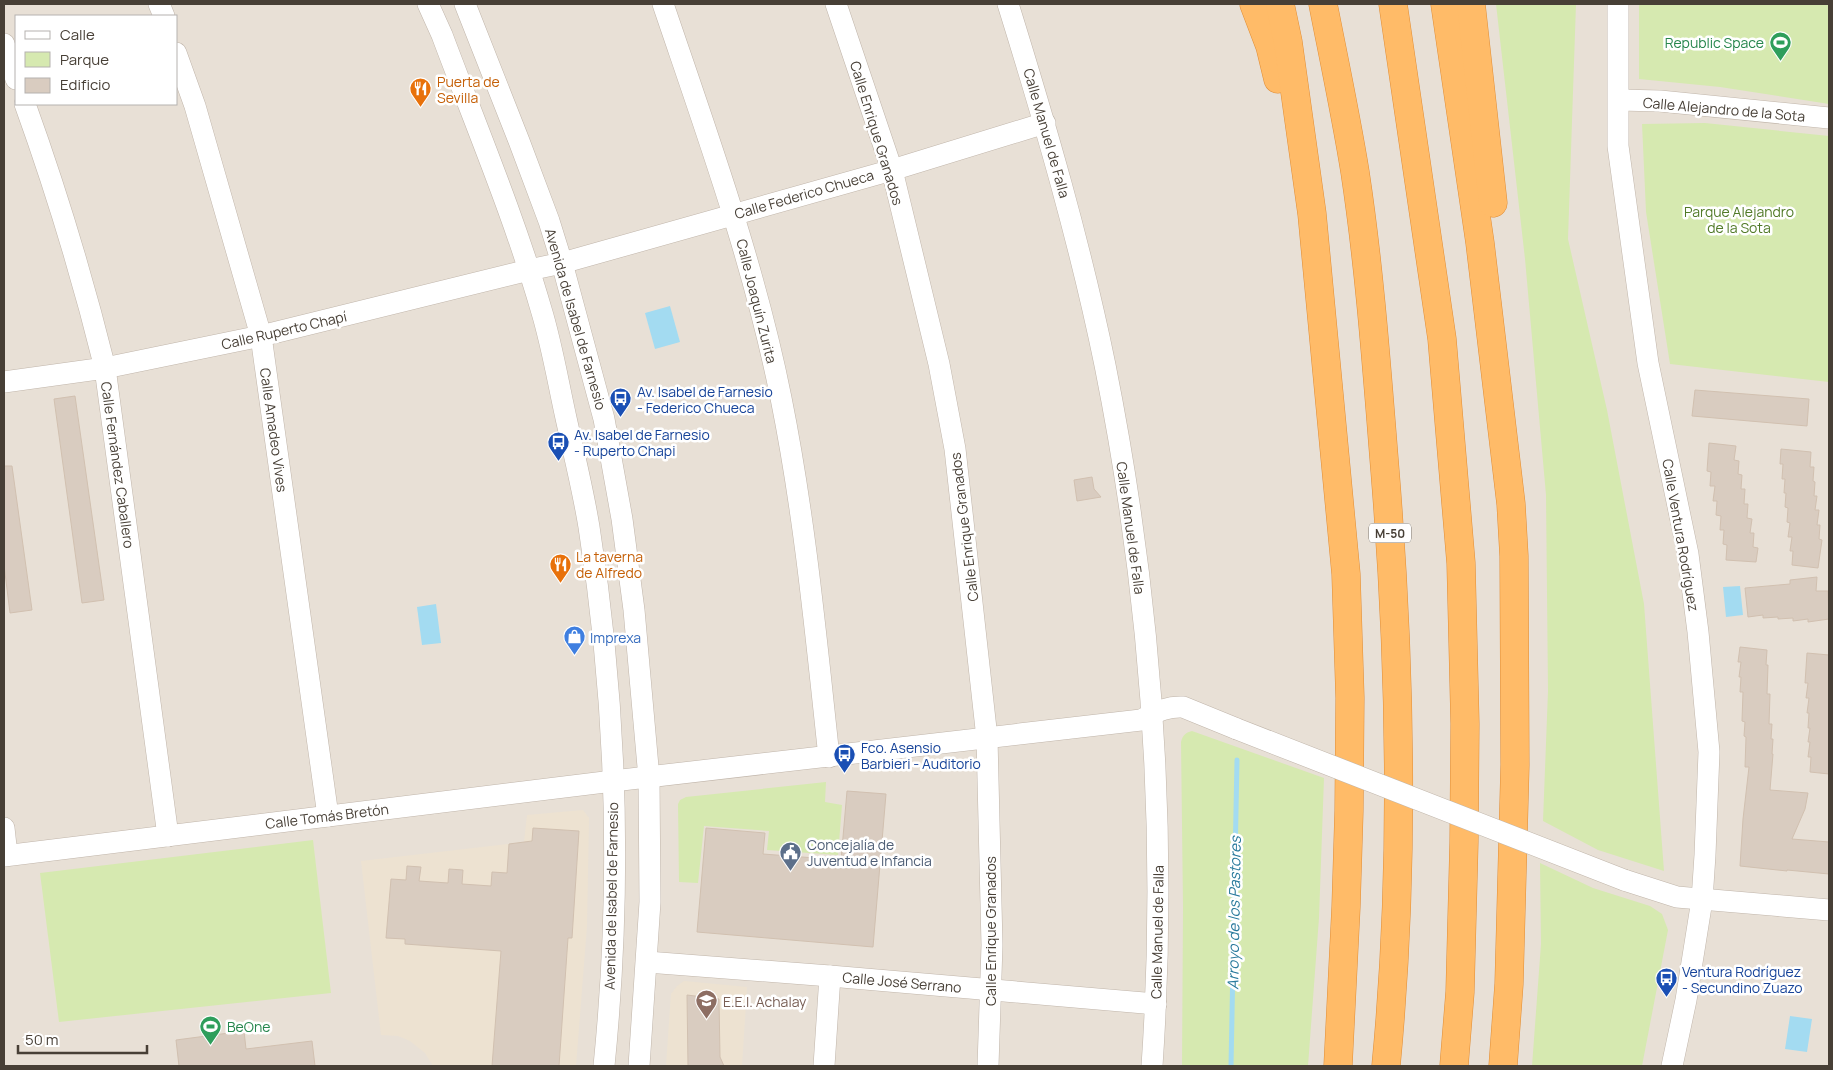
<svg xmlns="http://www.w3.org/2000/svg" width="1833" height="1070" font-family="Manrope,sans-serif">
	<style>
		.residential { fill: #e8e0d6; fill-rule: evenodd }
		.education { fill: #ede2d1 }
		.green { fill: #d6e9b0 }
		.water { fill: #a3dbf1 }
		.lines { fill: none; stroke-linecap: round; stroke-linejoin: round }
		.stream { stroke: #a3dbf1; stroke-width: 5 }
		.building { fill: #d9ccc0; stroke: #d1c0b0 }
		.minor-casing { stroke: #c0b5aa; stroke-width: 22 }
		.motorway-casing { stroke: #e08d36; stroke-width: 29 }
		.minor { stroke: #fff; stroke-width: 21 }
		.motorway { stroke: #ffbb68; stroke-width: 28 }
		.minor-bridge-casing { stroke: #c0b5aa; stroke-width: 22; stroke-linecap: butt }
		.minor-bridge { stroke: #fff; stroke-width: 21 }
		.labels { text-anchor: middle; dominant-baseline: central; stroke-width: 5; stroke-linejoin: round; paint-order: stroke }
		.shield { fill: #fff; stroke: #7e7972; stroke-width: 1 }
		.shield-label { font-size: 12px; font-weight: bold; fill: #473f36 }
		.leisure-label { font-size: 14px; fill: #27864d; stroke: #fff; text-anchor: end }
		.food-label { font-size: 14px; fill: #c56008; stroke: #fff; text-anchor: start }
		.street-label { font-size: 14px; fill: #473f36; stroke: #fff }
		.park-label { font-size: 14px; fill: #517a28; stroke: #fff }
		.transit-label { font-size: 14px; fill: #164399; stroke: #fff; text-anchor: start }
		.shop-label { font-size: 14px; fill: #366cbe; stroke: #fff; text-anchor: start }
		.service-label { font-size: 14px; fill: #4e5e75; stroke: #fff; text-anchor: start }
		.education-label { font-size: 14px; fill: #785e54; stroke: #fff; text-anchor: start }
		.water-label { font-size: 15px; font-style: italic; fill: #297a9c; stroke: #fff }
	</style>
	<rect width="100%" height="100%" fill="#f4efe8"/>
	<path class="residential" d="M 4,4 L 1829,4 L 1829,1066 L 4,1066 ZM 16,16 L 176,16 L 176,104 L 16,104 Z"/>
	<g class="education">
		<path d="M 583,810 L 589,818 L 587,926 L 576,1066 L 433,1066 L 425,1053 L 410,1041 L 398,1036 L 381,1035 L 361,861 L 524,842 L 527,815 Z"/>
		<path d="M 684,981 L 747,987 L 742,1066 L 666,1066 L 671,994 L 677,986 Z"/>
	</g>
	<g class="green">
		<path d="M 1496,4 L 1576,4 L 1568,239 L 1607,410 L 1644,604 L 1664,871 L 1598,850 L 1543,821 L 1548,691 L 1546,495 L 1525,259 Z"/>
		<path d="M 1639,4 L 1829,4 L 1829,104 L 1720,87 L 1639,79 Z"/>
		<path d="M 1705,123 L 1829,136 L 1829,382 L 1670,364 L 1646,212 L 1642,124 Z"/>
		<path d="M 1192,731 L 1324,778 L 1319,918 L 1308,1066 L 1182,1066 L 1183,907 L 1181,742 C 1183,735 1185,733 1192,731 Z"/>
		<path d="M 826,782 L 825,802 L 842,805 L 838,855 L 767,850 L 769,831 L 704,826 L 698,883 L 679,882 L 678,804 L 680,800 L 686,797 Z"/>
		<path d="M 313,840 L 331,993 L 59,1022 L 40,873 Z"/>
		<path d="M 1540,863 L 1593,888 L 1650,906 L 1662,914 L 1668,930 L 1642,1066 L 1532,1066 L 1541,944 Z"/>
	</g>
	<g class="water">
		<path d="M 670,306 L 680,342 L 655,349 L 645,313 Z"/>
		<path d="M 1740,586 L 1743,615 L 1726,617 L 1723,587 Z"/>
		<path d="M 436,604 L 441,643 L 422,645 L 417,607 Z"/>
		<path d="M 1790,1016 L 1812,1019 L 1807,1052 L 1785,1049 Z"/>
	</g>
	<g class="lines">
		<path class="stream" d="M 1231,1066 L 1237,760"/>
	</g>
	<g class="building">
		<path d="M 1695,390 L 1809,399 L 1807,426 L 1692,416 Z"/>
		<path d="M 75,396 L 104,600 L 82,603 L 54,399 Z"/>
		<path d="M 1709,443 L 1736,446 L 1734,460 L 1739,461 L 1738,474 L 1742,475 L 1741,489 L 1745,489 L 1744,504 L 1748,504 L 1747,518 L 1752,519 L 1750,533 L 1754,533 L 1753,547 L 1758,548 L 1756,562 L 1726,560 L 1727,545 L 1723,544 L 1724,530 L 1720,530 L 1721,516 L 1716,515 L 1717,501 L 1713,501 L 1715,486 L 1710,486 L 1711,472 L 1707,471 Z"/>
		<path d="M 1781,449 L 1811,452 L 1810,467 L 1814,467 L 1813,481 L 1815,482 L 1814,496 L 1817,496 L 1815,510 L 1819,510 L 1817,525 L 1820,525 L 1819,539 L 1822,540 L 1818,568 L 1792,565 L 1793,551 L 1790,551 L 1792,537 L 1788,537 L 1790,523 L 1787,522 L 1788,508 L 1785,507 L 1786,493 L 1784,493 L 1785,479 L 1782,479 L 1783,464 L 1780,464 Z"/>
		<path d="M 4,466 L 12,466 L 32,610 L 10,613 L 4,565 Z"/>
		<path d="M 1092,477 L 1094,489 L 1101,497 L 1077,501 L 1074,480 Z"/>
		<path d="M 1817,577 L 1816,591 L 1828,591 L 1829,619 L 1808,622 L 1808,619 L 1793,621 L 1793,618 L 1778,619 L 1778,617 L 1763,618 L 1763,615 L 1748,617 L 1745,588 L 1790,584 L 1790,580 Z"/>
		<path d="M 1740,647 L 1767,650 L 1766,665 L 1768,665 L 1767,694 L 1770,694 L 1769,724 L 1772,724 L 1771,739 L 1773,739 L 1772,754 L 1773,754 L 1770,790 L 1808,793 L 1805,809 L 1792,839 L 1829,842 L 1829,874 L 1787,870 L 1787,871 L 1740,866 L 1743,819 L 1749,767 L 1745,767 L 1746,737 L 1744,736 L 1745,722 L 1742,721 L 1743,692 L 1740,692 L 1741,677 L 1739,677 L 1741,662 L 1738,662 Z"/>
		<path d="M 1807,653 L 1829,655 L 1829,774 L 1810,772 L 1811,757 L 1808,757 L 1810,742 L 1808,742 L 1810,728 L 1808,728 L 1809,713 L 1807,713 L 1809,698 L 1806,698 L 1808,683 L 1805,683 Z"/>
		<path d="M 847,791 L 886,794 L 873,947 L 697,932 L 706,828 L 765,833 L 763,854 L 841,860 Z"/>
		<path d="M 533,828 L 579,831 L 572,938 L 568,938 L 559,1066 L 492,1066 L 501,951 L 405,944 L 405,939 L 386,938 L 391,879 L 406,880 L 407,866 L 421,867 L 419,881 L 448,883 L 449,869 L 463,870 L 462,884 L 491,886 L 492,872 L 507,873 L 509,844 L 532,841 Z"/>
		<path d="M 687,995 L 719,999 L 720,1057 L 724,1066 L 688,1066 Z"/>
		<path d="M 244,1031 L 246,1049 L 312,1041 L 315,1066 L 179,1066 L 176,1040 Z"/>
	</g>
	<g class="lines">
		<defs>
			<g id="minor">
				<path d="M 159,4 L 164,16"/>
				<path d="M 428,4 L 442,35 C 476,126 514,216 541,309 C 552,345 558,382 566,418 C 574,454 583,490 589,527 C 617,705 622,887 604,1066"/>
				<path d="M 465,4 L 519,141 L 549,221 L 562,263 L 604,419 L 622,519 L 634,610 L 649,778 L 650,902 L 639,1066"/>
				<path d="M 663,4 C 707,134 754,263 781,398 C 805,517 816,637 829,757"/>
				<path d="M 836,4 L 892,170 L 939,364 L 955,449 L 987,738 L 992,945 L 988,1066"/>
				<path d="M 1008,4 C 1045,123 1080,243 1105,365 C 1151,595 1168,832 1152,1066"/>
				<path d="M 1618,4 L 1618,146 L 1648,363 L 1688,554 L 1698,632 L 1709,752 L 1705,855 L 1702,900 L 1686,1000 L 1672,1066"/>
				<path d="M 4,44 L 16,79"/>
				<path d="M 176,53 L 195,106 L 261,336 L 328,816"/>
				<path d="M 1619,100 L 1660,101 L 1829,118"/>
				<path d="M 25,104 C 56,190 83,279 105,368 L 168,836"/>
				<path d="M 4,382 L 105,368 L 261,336 L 529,270 L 562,263 L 892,170 L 1045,123"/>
				<path d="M 4,828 L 7,855"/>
				<path d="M 4,856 L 613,781 L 1141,720 C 1155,713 1166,706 1183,707 L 1237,729"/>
				<path d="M 1624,880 L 1677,897 L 1829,910"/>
				<path d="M 647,962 L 830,976 L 1156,1004"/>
				<path d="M 824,1066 L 830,976"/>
			</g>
			<g id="motorway">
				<path d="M 1254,4 L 1270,46 L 1278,79"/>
				<path d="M 1280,4 L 1288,42 L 1312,214 L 1346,574 L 1350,698 L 1349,811 L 1346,907 L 1338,1066"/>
				<path d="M 1323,4 C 1334,60 1346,116 1355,172 C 1370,271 1377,372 1385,471 C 1401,669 1405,869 1386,1066"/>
				<path d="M 1393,4 L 1442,339 L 1461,563 L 1465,724 L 1464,842 L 1460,992 L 1454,1066"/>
				<path d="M 1445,4 L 1480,243 L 1511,504 L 1514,556 L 1515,765 L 1509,984 L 1503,1066"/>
				<path d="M 1471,4 L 1493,203"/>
			</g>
		</defs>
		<use href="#minor" class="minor-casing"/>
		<use href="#motorway" class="motorway-casing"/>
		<use href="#minor" class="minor"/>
		<use href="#motorway" class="motorway"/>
		<defs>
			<path id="minor-bridge" d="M 1237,729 L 1624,880"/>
		</defs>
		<use href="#minor-bridge" class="minor-bridge-casing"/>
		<use href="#minor-bridge" class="minor-bridge"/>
	</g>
	<defs>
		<symbol id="stadium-pin" viewBox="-11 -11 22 30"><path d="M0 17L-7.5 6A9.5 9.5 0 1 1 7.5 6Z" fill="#2e9e5b" stroke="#fff"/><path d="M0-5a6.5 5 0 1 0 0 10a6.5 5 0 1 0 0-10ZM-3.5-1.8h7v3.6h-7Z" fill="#fff"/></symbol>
		<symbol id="restaurant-pin" viewBox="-11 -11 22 30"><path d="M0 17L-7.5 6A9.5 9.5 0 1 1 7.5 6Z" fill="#e8710a" stroke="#fff"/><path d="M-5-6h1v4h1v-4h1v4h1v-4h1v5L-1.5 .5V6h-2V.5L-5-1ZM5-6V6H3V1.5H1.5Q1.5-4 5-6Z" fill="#fff"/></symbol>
		<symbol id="bus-pin" viewBox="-11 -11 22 30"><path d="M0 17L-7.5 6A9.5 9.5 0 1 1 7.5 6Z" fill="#1a4fb4" stroke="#fff"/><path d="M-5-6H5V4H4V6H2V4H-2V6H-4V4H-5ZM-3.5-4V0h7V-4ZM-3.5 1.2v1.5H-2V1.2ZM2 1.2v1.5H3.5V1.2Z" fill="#fff"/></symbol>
		<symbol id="shop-pin" viewBox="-11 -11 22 30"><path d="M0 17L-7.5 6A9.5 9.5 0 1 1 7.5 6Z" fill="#3f7fe0" stroke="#fff"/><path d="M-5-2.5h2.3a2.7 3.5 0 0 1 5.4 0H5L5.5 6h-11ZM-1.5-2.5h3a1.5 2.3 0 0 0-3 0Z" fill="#fff"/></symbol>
		<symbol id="civic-pin" viewBox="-11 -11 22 30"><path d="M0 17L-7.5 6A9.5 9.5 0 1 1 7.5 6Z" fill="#5c6f8a" stroke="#fff"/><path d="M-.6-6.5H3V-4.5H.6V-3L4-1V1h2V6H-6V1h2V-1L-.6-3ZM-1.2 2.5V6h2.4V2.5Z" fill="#fff"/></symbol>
		<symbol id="school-pin" viewBox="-11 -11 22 30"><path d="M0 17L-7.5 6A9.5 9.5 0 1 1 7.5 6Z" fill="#8d6e63" stroke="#fff"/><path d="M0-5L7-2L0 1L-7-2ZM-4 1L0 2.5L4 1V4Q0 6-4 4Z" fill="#fff"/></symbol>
	</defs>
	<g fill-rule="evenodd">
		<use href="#stadium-pin" x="1768" y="30" width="25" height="34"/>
		<use href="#restaurant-pin" x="408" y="76" width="25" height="34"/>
		<use href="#bus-pin" x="608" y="386" width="25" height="34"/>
		<use href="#bus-pin" x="546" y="430" width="25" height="34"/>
		<use href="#restaurant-pin" x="548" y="552" width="25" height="34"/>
		<use href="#shop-pin" x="562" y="624" width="25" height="34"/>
		<use href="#bus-pin" x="832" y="742" width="25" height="34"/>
		<use href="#civic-pin" x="778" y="840" width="25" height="34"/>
		<use href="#bus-pin" x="1654" y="966" width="25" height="34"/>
		<use href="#school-pin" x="694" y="988" width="25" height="34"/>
		<use href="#stadium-pin" x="198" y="1014" width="25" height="34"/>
	</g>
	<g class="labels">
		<rect class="shield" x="1369" y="523.5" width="42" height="19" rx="4"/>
		<g class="shield-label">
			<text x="1390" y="533">M-50</text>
		</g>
		<g class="leisure-label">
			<text x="1764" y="42">Republic Space</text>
			<text x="227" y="1026" text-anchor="start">BeOne</text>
		</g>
		<g class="food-label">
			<text x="437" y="81">Puerta de<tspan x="437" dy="16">Sevilla</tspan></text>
			<text x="576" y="556">La taverna<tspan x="576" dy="16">de Alfredo</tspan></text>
		</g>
		<g class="street-label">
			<text transform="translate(1724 109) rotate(5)">Calle Alejandro de la Sota</text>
			<text transform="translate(877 133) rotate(73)">Calle Enrique Granados</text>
			<text transform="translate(1047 133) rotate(74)">Calle Manuel de Falla</text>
			<text transform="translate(804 194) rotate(-16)">Calle Federico Chueca</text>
			<text transform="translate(757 301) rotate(76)">Calle Joaquín Zurita</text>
			<text transform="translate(576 319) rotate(74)">Avenida de Isabel de Farnesio</text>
			<text transform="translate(284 330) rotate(-13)">Calle Ruperto Chapí</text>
			<text transform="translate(274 430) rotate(82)">Calle Amadeo Vives</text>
			<text transform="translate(118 465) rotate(82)">Calle Fernández Caballero</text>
			<text transform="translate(964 527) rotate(-97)">Calle Enrique Granados</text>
			<text transform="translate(1131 528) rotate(82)">Calle Manuel de Falla</text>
			<text transform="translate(1681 535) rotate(80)">Calle Ventura Rodríguez</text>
			<text transform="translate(327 816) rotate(-7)">Calle Tomás Bretón</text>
			<text transform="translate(611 896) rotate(-89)">Avenida de Isabel de Farnesio</text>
			<text transform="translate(990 931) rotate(-90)">Calle Enrique Granados</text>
			<text transform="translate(1157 932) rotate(-89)">Calle Manuel de Falla</text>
			<text transform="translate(902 982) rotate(5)">Calle José Serrano</text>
		</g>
		<g class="park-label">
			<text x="1739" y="211">Parque Alejandro<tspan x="1739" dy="16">de la Sota</tspan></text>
		</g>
		<g class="transit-label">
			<text x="637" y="391">Av. Isabel de Farnesio<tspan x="637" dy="16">- Federico Chueca</tspan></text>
			<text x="574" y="434">Av. Isabel de Farnesio<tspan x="574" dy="16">- Ruperto Chapi</tspan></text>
			<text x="861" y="747">Fco. Asensio<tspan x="861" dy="16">Barbieri - Auditorio</tspan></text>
			<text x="1682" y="971">Ventura Rodríguez<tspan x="1682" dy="16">- Secundino Zuazo</tspan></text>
		</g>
		<g class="shop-label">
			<text x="590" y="637">Imprexa</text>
		</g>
		<g class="service-label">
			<text x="807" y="844">Concejalía de<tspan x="807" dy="16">Juventud e Infancia</tspan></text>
		</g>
		<g class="education-label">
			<text x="723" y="1001">E.E.I. Achalay</text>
		</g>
		<g class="water-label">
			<text transform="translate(1234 913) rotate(-89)">Arroyo de los Pastores</text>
		</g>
	</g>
	<rect width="1833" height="1070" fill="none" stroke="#473f36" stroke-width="10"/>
	<rect x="15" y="15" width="162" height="90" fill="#ffffff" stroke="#b5b2af"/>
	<rect x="25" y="31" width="25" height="8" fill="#ffffff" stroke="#b5b2af"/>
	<text x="60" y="40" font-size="15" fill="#473f36">Calle</text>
	<rect x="25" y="52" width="25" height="15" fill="#d6e9b0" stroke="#b5b2af"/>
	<text x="60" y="65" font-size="15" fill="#473f36">Parque</text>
	<rect x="25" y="78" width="25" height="15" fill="#d9ccc0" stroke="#b5b2af"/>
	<text x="60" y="90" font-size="15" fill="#473f36">Edificio</text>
	<path d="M18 1045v8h129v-8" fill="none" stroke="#473f36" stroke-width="2.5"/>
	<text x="25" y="1045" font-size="15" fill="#473f36" stroke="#ffffff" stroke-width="4" paint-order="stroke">50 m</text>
</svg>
